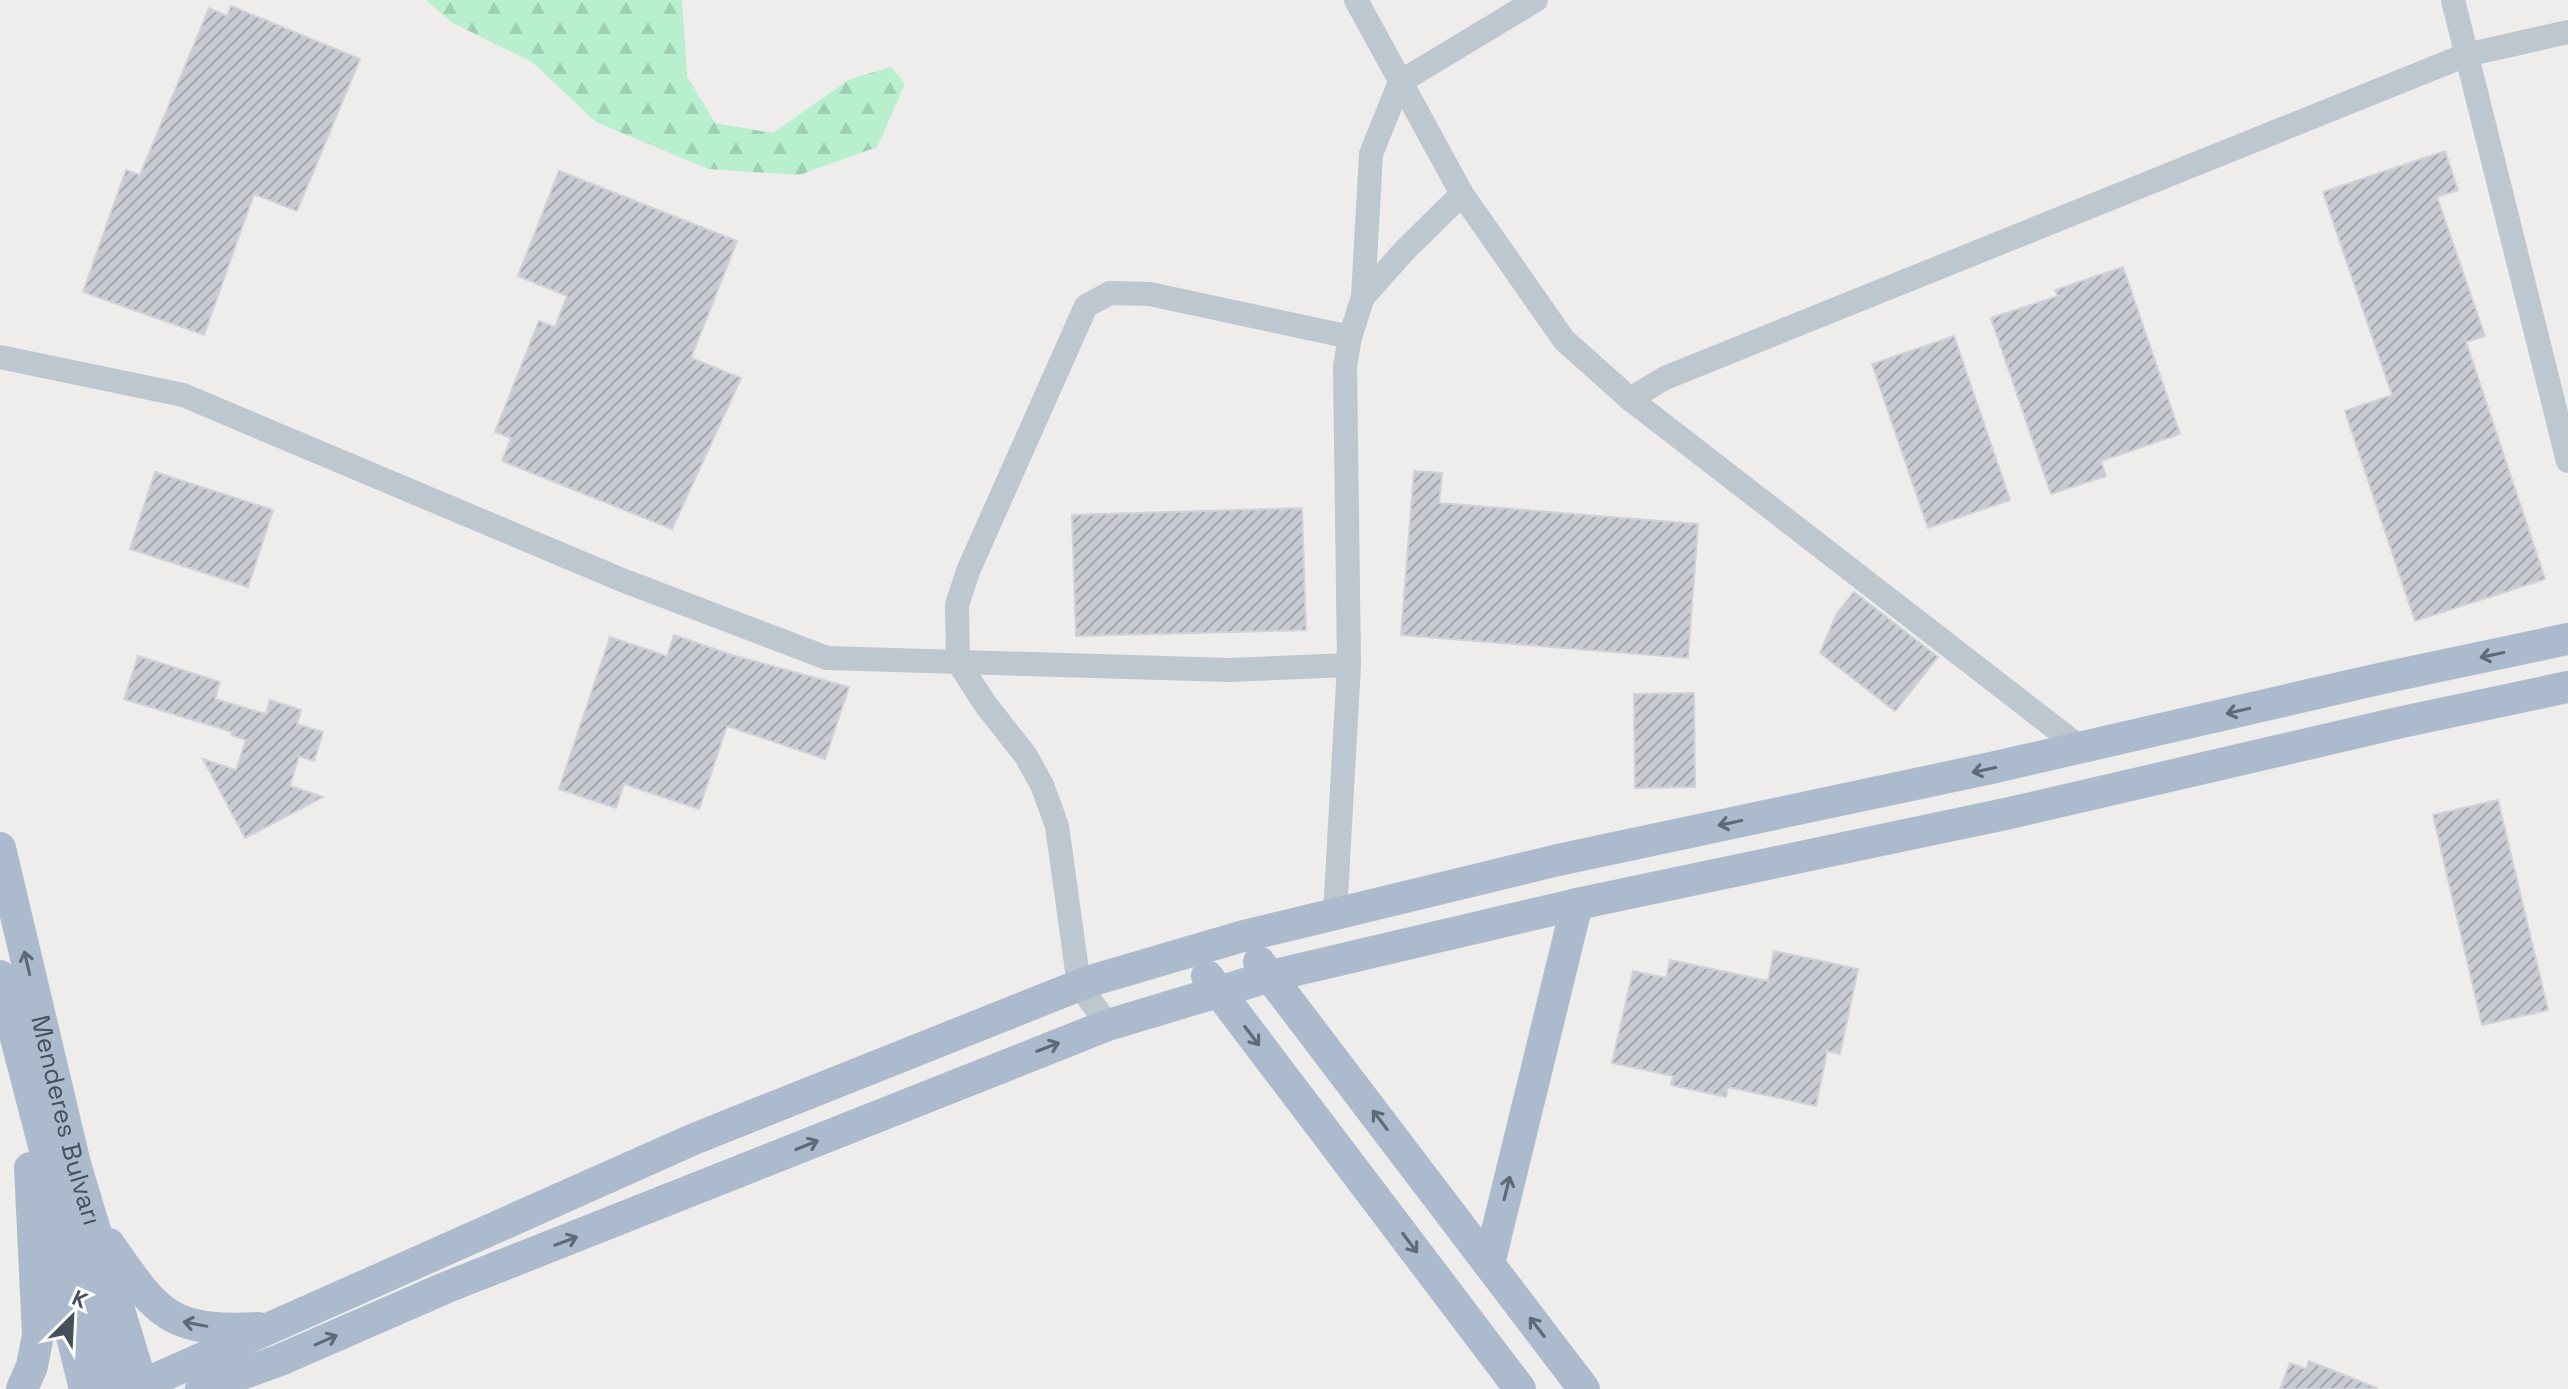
<svg xmlns="http://www.w3.org/2000/svg" width="2568" height="1389" font-family="'Space Grotesk',sans-serif">
	<style>
		.forest { fill: url(#forest-firs) }
		.building { fill: url(#building-hatch); stroke: #d0d2d8; stroke-width: 2 }
		.lines { fill: none; stroke-linecap: round; stroke-linejoin: round }
		.minor { stroke: #bcc7cf; stroke-width: 24 }
		.major { stroke: #abbbcd; stroke-width: 32 }
		.oneway { stroke: #5e6b77 }
		.labels { text-anchor: middle; dominant-baseline: central; stroke-width: 7; stroke-linejoin: round; paint-order: stroke }
		.street-label { font-size: 26px; fill: #44505a; stroke: #fff }
	</style>
	<defs>
		<pattern id="forest-firs" width="22" height="20" patternUnits="userSpaceOnUse" patternTransform="scale(2)"><rect width="22" height="20" fill="#b8efce"/><path d="M5 1l3.5 6h-7zM16 11l3.5 6h-7z" fill="#9fcfb3"/></pattern>
		<pattern id="building-hatch" width="6" height="6" patternUnits="userSpaceOnUse" patternTransform="scale(2)"><rect width="6" height="6" fill="#c9cbd2"/><path d="M-1 1l2-2M0 6l6-6M5 7l2-2" fill="none" stroke="#a5a7ad"/></pattern>
	</defs>
	<rect width="100%" height="100%" fill="#efecec"/>
	<path class="forest" d="M 426,0 L 682,0 L 687,76 L 715,123 L 773,133 L 848,80 L 891,67 L 905,84 L 877,147 L 799,175 L 708,169 L 596,122 L 532,62 L 451,22 Z"/>
	<g class="building">
		<path d="M 231,6 L 360,59 L 297,211 L 254,194 L 204,335 L 83,292 L 126,170 L 140,175 L 209,8 L 227,16 Z"/>
		<path d="M 2445,151 L 2458,190 L 2437,197 L 2485,336 L 2466,342 L 2545,579 L 2415,621 L 2345,411 L 2392,395 L 2323,192 Z"/>
		<path d="M 559,171 L 737,241 L 691,358 L 741,378 L 672,529 L 502,461 L 511,438 L 495,432 L 539,321 L 555,327 L 567,296 L 518,276 Z"/>
		<path d="M 2123,267 L 2180,434 L 2101,461 L 2106,476 L 2051,494 L 1991,318 L 2058,296 L 2055,290 Z"/>
		<path d="M 1954,336 L 2010,500 L 1928,528 L 1872,364 Z"/>
		<path d="M 1414,471 L 1442,473 L 1439,503 L 1698,524 L 1688,658 L 1401,635 Z"/>
		<path d="M 155,472 L 273,510 L 248,587 L 130,549 Z"/>
		<path d="M 1302,508 L 1306,630 L 1076,636 L 1072,515 Z"/>
		<path d="M 1854,592 L 1938,657 L 1895,711 L 1820,653 L 1836,615 Z"/>
		<path d="M 674,635 L 732,655 L 849,687 L 825,759 L 727,726 L 699,809 L 624,784 L 616,808 L 559,789 L 610,637 L 667,656 Z"/>
		<path d="M 138,656 L 220,682 L 215,699 L 266,714 L 270,700 L 301,710 L 297,724 L 323,732 L 314,761 L 299,756 L 290,786 L 323,797 L 245,838 L 203,759 L 236,770 L 246,740 L 231,735 L 232,732 L 124,699 Z"/>
		<path d="M 1694,693 L 1695,787 L 1635,788 L 1634,694 Z"/>
		<path d="M 2498,800 L 2548,1010 L 2482,1025 L 2433,815 Z"/>
		<path d="M 1774,951 L 1858,969 L 1840,1054 L 1827,1051 L 1816,1106 L 1728,1087 L 1726,1097 L 1671,1085 L 1673,1076 L 1612,1063 L 1633,971 L 1666,978 L 1670,960 L 1768,981 Z"/>
		<path d="M 2309,1361 L 2377,1388 L 2377,1389 L 2280,1389 L 2290,1363 L 2306,1369 Z"/>
	</g>
	<g class="lines">
		<g class="minor">
			<path d="M 1356,0 L 1462,194"/>
			<path d="M 2453,0 L 2568,461"/>
			<path d="M 1363,297 L 1371,154 L 1400,82 L 1536,0"/>
			<path d="M 0,357 L 183,395 L 622,580 L 827,658 L 1230,670 L 1349,665"/>
			<path d="M 1630,399 L 1665,378 L 2466,55 L 2568,32"/>
			<path d="M 1335,914 L 1349,665 L 1345,366 L 1350,337 L 1363,297 L 1405,250 L 1462,194 L 1564,340 L 1630,399 L 2081,748"/>
			<path d="M 1108,1025 L 1079,985 L 1057,826 L 1042,785 L 1026,756 L 986,705 L 958,662 L 957,605 L 968,571 L 1086,306 L 1110,293 L 1150,294 L 1350,337"/>
		</g>
		<g class="major">
			<path id="s1" d="M 0,848 L 75,1164 L 143,1389"/>
			<path d="M 1259,962 L 1584,1389"/>
			<path d="M 0,976 L 52,1177 L 113,1389"/>
			<path d="M 1207,976 L 1520,1389"/>
			<path d="M 44,1224 L 85,1389"/>
			<path d="M 109,1244 C 157,1313 168,1333 258,1328"/>
			<path d="M 1489,1264 L 1577,904"/>
			<path d="M 22,1389 L 32,1366 L 38,1335 L 30,1168"/>
			<path d="M 133,1389 L 694,1139 L 1090,981 L 1240,937 L 1558,860 L 1991,768 L 2383,678 L 2568,639"/>
			<path d="M 201,1389 L 280,1360 L 445,1288 L 1108,1025 L 1271,976 L 1577,904 L 2010,813 L 2402,722 L 2568,687"/>
		</g>
	</g>
	<defs><path id="oneway-shaft" d="M-6 0H5M1.5-3L5.5 0L1.5 3" fill="none" stroke-width="1.6" stroke-linecap="round" stroke-linejoin="round" transform="scale(2)"/></defs>
	<g class="oneway">
		<use href="#oneway-shaft" transform="translate(2492 655) rotate(168)"/>
		<use href="#oneway-shaft" transform="translate(2238 711) rotate(167)"/>
		<use href="#oneway-shaft" transform="translate(1984 770) rotate(168)"/>
		<use href="#oneway-shaft" transform="translate(1730 823) rotate(168)"/>
		<use href="#oneway-shaft" transform="translate(27 963) rotate(-103)"/>
		<use href="#oneway-shaft" transform="translate(1252 1036) rotate(53)"/>
		<use href="#oneway-shaft" transform="translate(1048 1047) rotate(-21)"/>
		<use href="#oneway-shaft" transform="translate(1380 1120) rotate(-127)"/>
		<use href="#oneway-shaft" transform="translate(807 1145) rotate(-22)"/>
		<use href="#oneway-shaft" transform="translate(1507 1188) rotate(-76)"/>
		<use href="#oneway-shaft" transform="translate(566 1241) rotate(-21)"/>
		<use href="#oneway-shaft" transform="translate(1410 1243) rotate(53)"/>
		<use href="#oneway-shaft" transform="translate(195 1324) rotate(-169)"/>
		<use href="#oneway-shaft" transform="translate(1537 1327) rotate(-127)"/>
		<use href="#oneway-shaft" transform="translate(326 1340) rotate(-24)"/>
	</g>
	<g class="labels">
		<g class="street-label">
			<text stroke="none"><textPath href="#s1" startOffset="280">Menderes Bulvarı</textPath></text>
		</g>
	</g>
	<g transform="translate(72 1317) rotate(24)" stroke="#ffffff" stroke-width="6" paint-order="stroke">
	<path d="M0-6L14 30L0 20L-14 30Z" fill="#44505a"/>
	<text y="-12" font-size="22" font-weight="bold" text-anchor="middle" fill="#44505a">K</text>
	</g>
</svg>
